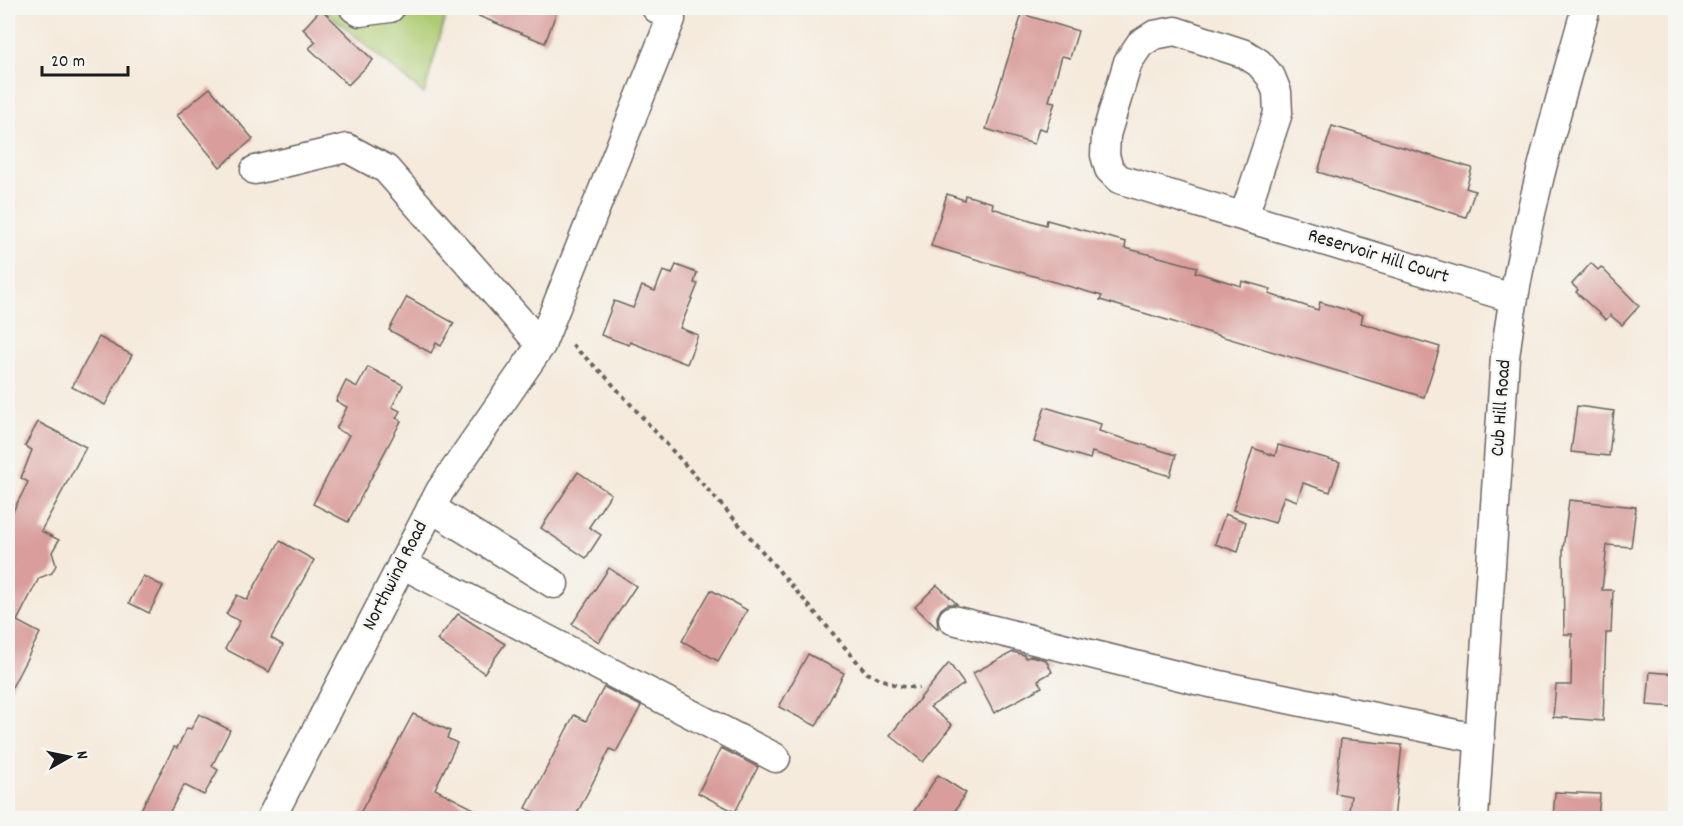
<svg xmlns="http://www.w3.org/2000/svg" width="1683" height="826" font-family="Dekko,sans-serif">
	<style>
		.green { fill: #adcb72; stroke: #647447; stroke-width: 1.5 }
		.building { fill: #d99e9b }
		.lines { fill: none; stroke-linecap: round; stroke-linejoin: round }
		.minor-casing { stroke: #68645f; stroke-width: 31 }
		.path { stroke: #68645f; stroke-width: 4; stroke-dasharray: 4.5 4.5; stroke-linecap: butt }
		.minor { stroke: #fff; stroke-width: 28 }
		.labels { text-anchor: middle; dominant-baseline: central; stroke-width: 4.5; stroke-linejoin: round; paint-order: stroke }
		.street-label { font-size: 20px; fill: #1c1c1c; stroke: #f6f6f2 }
	</style>
	<rect width="100%" height="100%" fill="#f6f6f2"/>
	<filter id="ink" filterUnits="userSpaceOnUse"><feTurbulence type="fractalNoise" baseFrequency=".0167" numOctaves="2"/><feDisplacementMap in="SourceGraphic" scale="12" xChannelSelector="R" yChannelSelector="G"/><feConvolveMatrix kernelMatrix="1 2 1 2 8 2 1 2 1" color-interpolation-filters="sRGB"/></filter>
	<filter id="wash" filterUnits="userSpaceOnUse"><feTurbulence type="fractalNoise" baseFrequency=".008" numOctaves="4" result="noise"/><feDisplacementMap in="SourceGraphic" scale="24" xChannelSelector="R" yChannelSelector="G"/><feGaussianBlur stdDeviation="1.35" result="paint"/><feColorMatrix in="noise" values="0 0 0 0 0 0 0 0 0 0 0 0 0 0 0 0 0 1.4 0 .05"/><feComposite in="paint" operator="in"/></filter>
	<g filter="url(#wash)">
		<rect width="100%" height="100%" fill="#f5eadb"/>
		<path class="green" d="M 322,8 L 448,8 L 424,94 Z"/>
		<g id="blocks">
			<g class="building">
				<path d="M 459,8 L 558,8 L 545,43 Z"/>
				<path d="M 321,9 L 373,60 L 348,85 L 309,48 L 316,42 L 303,29 Z"/>
				<path d="M 1022,14 L 1078,31 L 1070,58 L 1062,56 L 1049,101 L 1055,102 L 1046,130 L 1039,128 L 1034,144 L 986,129 Z"/>
				<path d="M 210,88 L 253,139 L 220,167 L 177,115 Z"/>
				<path d="M 1332,126 L 1472,168 L 1466,188 L 1475,191 L 1466,217 L 1318,172 Z"/>
				<path d="M 947,194 L 964,200 L 965,195 L 993,203 L 992,208 L 1046,225 L 1047,220 L 1126,242 L 1125,248 L 1197,267 L 1195,272 L 1241,286 L 1242,281 L 1271,289 L 1269,294 L 1318,310 L 1320,302 L 1363,315 L 1361,323 L 1440,347 L 1424,397 L 1100,300 L 1102,296 L 931,246 Z"/>
				<path d="M 1591,263 L 1598,270 L 1601,267 L 1639,306 L 1622,325 L 1610,315 L 1606,320 L 1576,292 L 1578,290 L 1572,284 Z"/>
				<path d="M 676,265 L 697,273 L 694,283 L 698,284 L 680,328 L 698,335 L 687,364 L 630,342 L 629,345 L 601,335 L 614,301 L 633,308 L 642,286 L 655,291 L 663,271 L 672,274 Z"/>
				<path d="M 407,297 L 454,323 L 441,346 L 436,343 L 431,353 L 389,330 Z"/>
				<path d="M 99,337 L 132,355 L 105,405 L 72,387 Z"/>
				<path d="M 368,367 L 403,385 L 392,407 L 400,411 L 396,418 L 401,421 L 348,522 L 313,504 L 349,435 L 336,429 L 347,407 L 336,401 L 346,381 L 357,387 Z"/>
				<path d="M 1577,406 L 1614,411 L 1609,456 L 1571,452 Z"/>
				<path d="M 1045,407 L 1101,424 L 1099,431 L 1176,455 L 1170,476 L 1092,452 L 1090,459 L 1034,442 Z"/>
				<path d="M 38,422 L 86,447 L 41,531 L 59,540 L 52,552 L 56,565 L 52,573 L 39,578 L 17,621 L 40,633 L 8,695 L 8,521 L 28,482 L 21,478 L 32,450 L 25,446 Z"/>
				<path d="M 1278,445 L 1340,462 L 1330,492 L 1303,483 L 1297,501 L 1284,496 L 1275,523 L 1233,510 L 1253,448 L 1275,456 Z"/>
				<path d="M 578,472 L 611,494 L 589,527 L 601,535 L 586,558 L 541,528 Z"/>
				<path d="M 1569,500 L 1636,507 L 1631,547 L 1607,545 L 1602,590 L 1613,590 L 1611,633 L 1606,633 L 1603,721 L 1553,717 L 1556,685 L 1571,685 L 1572,634 L 1564,634 L 1563,550 Z"/>
				<path d="M 1225,514 L 1246,522 L 1238,552 L 1215,544 Z"/>
				<path d="M 280,541 L 314,560 L 271,638 L 283,645 L 269,672 L 225,649 L 240,621 L 226,614 L 237,595 L 247,600 Z"/>
				<path d="M 609,568 L 636,586 L 599,642 L 572,624 Z"/>
				<path d="M 143,576 L 163,586 L 149,613 L 129,603 Z"/>
				<path d="M 937,585 L 957,604 L 948,604 L 941,609 L 937,617 L 938,629 L 915,607 Z"/>
				<path d="M 711,590 L 747,610 L 718,661 L 682,641 Z"/>
				<path d="M 458,614 L 505,644 L 484,673 L 437,640 Z"/>
				<path d="M 1013,652 L 1024,655 L 1026,658 L 1031,656 L 1046,660 L 1052,672 L 1038,680 L 1042,687 L 994,713 L 973,673 Z"/>
				<path d="M 808,654 L 844,673 L 816,726 L 779,707 Z"/>
				<path d="M 949,663 L 964,684 L 930,707 L 952,725 L 923,762 L 890,735 Z"/>
				<path d="M 1650,672 L 1676,674 L 1674,707 L 1647,705 Z"/>
				<path d="M 604,687 L 641,706 L 616,752 L 610,749 L 574,819 L 545,819 L 526,808 L 574,715 L 586,721 Z"/>
				<path d="M 199,714 L 230,730 L 212,766 L 218,770 L 204,795 L 184,785 L 166,819 L 136,819 L 174,747 L 177,748 L 187,728 L 191,729 Z"/>
				<path d="M 413,714 L 450,731 L 447,738 L 457,743 L 435,789 L 493,819 L 357,819 Z"/>
				<path d="M 1341,739 L 1402,745 L 1394,819 L 1348,819 L 1351,796 L 1335,793 Z"/>
				<path d="M 721,748 L 758,767 L 735,812 L 698,793 Z"/>
				<path d="M 938,775 L 966,793 L 950,819 L 909,819 Z"/>
				<path d="M 1555,792 L 1600,794 L 1598,819 L 1553,819 Z"/>
			</g>
		</g>
	</g>
	<g filter="url(#ink)">
		<use href="#blocks" fill-opacity="0" stroke="#68645f" stroke-width="1.5"/>
		<g class="lines">
			<defs>
				<g id="minor">
					<path d="M 354,8 L 360,12 L 390,8"/>
					<path d="M 255,170 L 347,148 L 386,169 L 541,345"/>
					<path d="M 1244,216 L 1278,113 L 1277,92 L 1271,77 L 1259,63 L 1245,54 L 1175,31 L 1154,35 L 1140,44 L 1128,62 L 1106,135 L 1105,155 L 1109,169 L 1119,179 L 1512,298"/>
					<path d="M 431,508 L 554,584"/>
					<path d="M 402,564 L 776,758"/>
					<path d="M 953,620 L 1196,680 L 1480,739"/>
					<path d="M 271,818 L 440,491 L 541,345 L 671,19 L 656,8"/>
					<path d="M 1474,818 L 1505,357 C 1520,237 1553,123 1586,8"/>
				</g>
			</defs>
			<use href="#minor" class="minor-casing"/>
			<path class="path" d="M 572,345 L 605,376 L 736,521 L 867,673 L 898,686 L 919,688"/>
			<use href="#minor" class="minor"/>
		</g>
	</g>
	<g class="labels">
		<g class="street-label">
			<text transform="translate(1378 257) rotate(17)">Reservoir Hill Court</text>
			<text transform="translate(1502 408) rotate(-86)">Cub Hill Road</text>
			<text transform="translate(396 576) rotate(-63)">Northwind Road</text>
		</g>
	</g>
	<rect width="1683" height="826" fill="none" stroke="#f6f6f2" stroke-width="30"/>
	<g transform="translate(69 757) rotate(81)" stroke="#f6f6f2" stroke-width="4.5" paint-order="stroke">
	<path d="M0-4.5L10 22L0 15L-10 22Z" fill="#1c1c1c"/>
	<text y="-9" font-size="16" font-weight="bold" text-anchor="middle" fill="#1c1c1c">N</text>
	</g>
	<path d="M42 66v9h86v-9" fill="none" stroke="#1c1c1c" stroke-width="3"/>
	<text x="51" y="66" font-size="18" fill="#1c1c1c" stroke="#f6f6f2" stroke-width="4.5" paint-order="stroke">20 m</text>
</svg>
